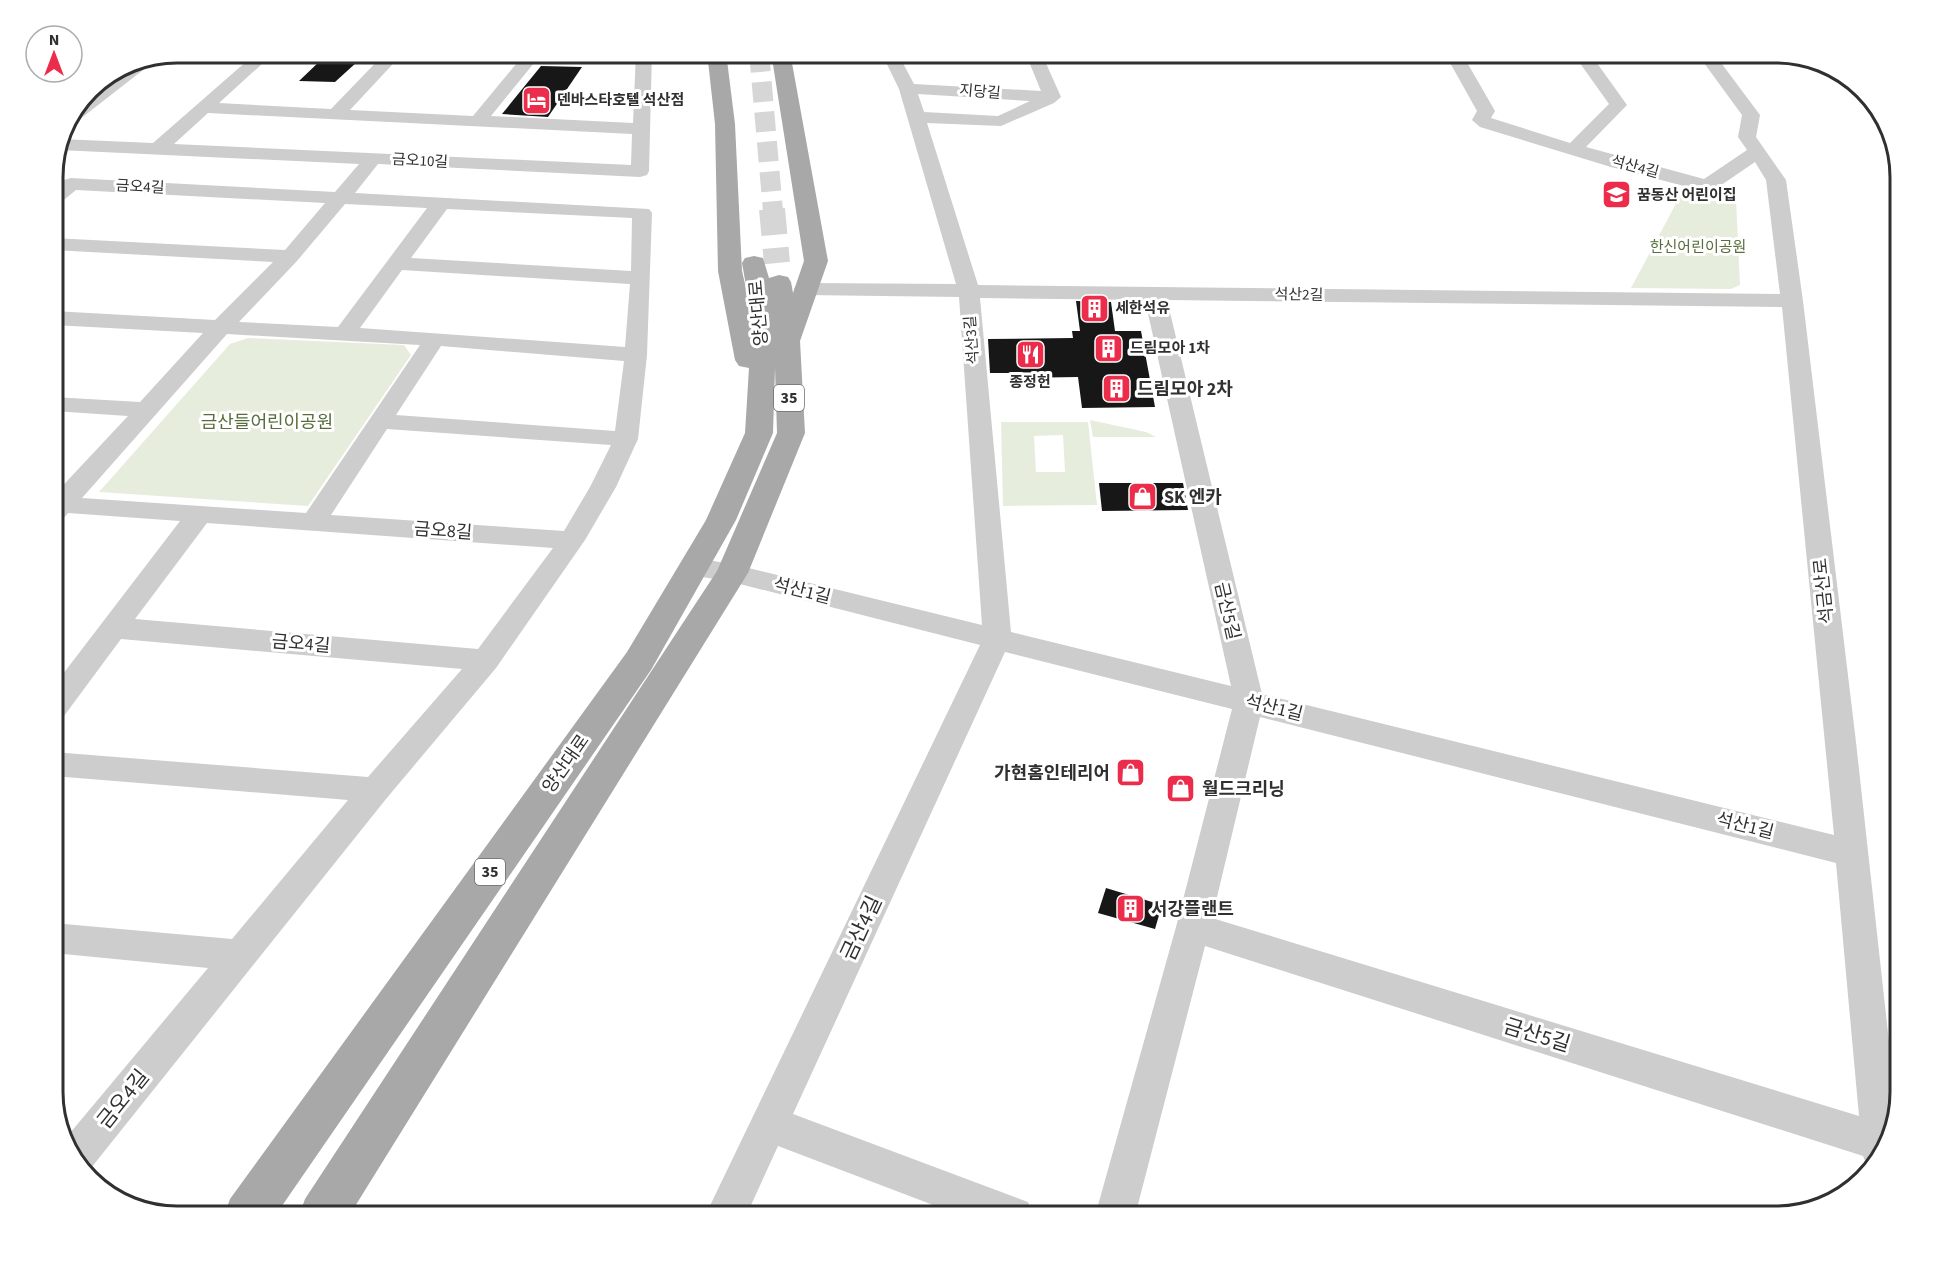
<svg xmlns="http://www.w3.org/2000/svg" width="1953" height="1269" font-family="'Source Sans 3','Noto Sans KR',sans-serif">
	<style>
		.green { fill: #e7eddd; fill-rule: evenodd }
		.building { fill: #171717 }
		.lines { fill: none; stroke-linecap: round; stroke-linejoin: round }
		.primary-tunnel-far1 { stroke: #d6d6d6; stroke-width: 20; stroke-dasharray: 20 10; stroke-linecap: butt }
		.primary-tunnel { stroke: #d6d6d6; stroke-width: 26; stroke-dasharray: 26 13; stroke-linecap: butt }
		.minor { fill: #cdcdcd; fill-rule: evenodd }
		.primary { fill: #a8a8a8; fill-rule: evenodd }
		.labels { text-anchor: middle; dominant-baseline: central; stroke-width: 6; stroke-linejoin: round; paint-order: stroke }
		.far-street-label { font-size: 15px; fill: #303030; stroke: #fff }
		.far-poi-label { font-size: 15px; font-weight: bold; fill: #303030; stroke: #fff; text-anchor: start }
		.far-park-label { font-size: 15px; fill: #576e3b; stroke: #fff }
		.shield { fill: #fff; stroke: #6e6e6e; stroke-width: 1.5 }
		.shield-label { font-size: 16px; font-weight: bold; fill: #303030 }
		.street-label { font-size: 18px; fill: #303030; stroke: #fff }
		.poi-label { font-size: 18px; font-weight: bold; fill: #303030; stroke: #fff; text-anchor: start }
		.park-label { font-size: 18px; fill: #576e3b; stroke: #fff }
		.near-street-label { font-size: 21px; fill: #303030; stroke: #fff }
		.rim { fill: none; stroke: #303030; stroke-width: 3 }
	</style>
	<rect width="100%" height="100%" fill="#fff"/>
	<g class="green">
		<path d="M 1687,183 L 1707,188 L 1713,195 L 1736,199 L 1740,285 L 1731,289 L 1631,288 Z"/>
		<path d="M 248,338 L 404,345 L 411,355 L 308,506 L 99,492 L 230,344 Z"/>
		<path d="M 1090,420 L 1146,432 L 1156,437 L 1093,437 Z"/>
		<path d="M 1001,422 L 1088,422 L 1097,505 L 1003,506 ZM 1063,435 L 1065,472 L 1036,472 L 1034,436 Z"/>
	</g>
	<g class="building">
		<path d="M 321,60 L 357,62 L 335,82 L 299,81 Z"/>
		<path d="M 541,66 L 582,67 L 548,117 L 502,114 Z"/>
		<path d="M 1076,301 L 1111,302 L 1115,331 L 1141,331 L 1155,407 L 1082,408 L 1078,377 L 1014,378 L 1013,373 L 990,373 L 988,339 L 1073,338 L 1072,331 L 1080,331 Z"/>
		<path d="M 1099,483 L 1183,483 L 1188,510 L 1102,511 Z"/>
		<path d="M 1106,888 L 1162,905 L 1155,929 L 1098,913 Z"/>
	</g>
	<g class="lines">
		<path class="primary-tunnel-far1" d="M 759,52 L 773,211"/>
		<path class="primary-tunnel" d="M 772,209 L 777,263"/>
		<g class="minor">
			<path d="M 257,52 L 275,52 L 219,103 L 331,109 L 386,52 L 404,52 L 350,110 L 473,116 L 526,52 L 543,52 L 491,116 L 633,123 L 636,52 L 652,52 L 649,171 L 647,175 L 640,177 L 378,164 L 355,193 L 649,209 L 652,213 L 647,355 L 638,439 L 616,487 L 585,540 L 496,668 L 386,799 L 87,1173 L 69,1154 L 65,1139 L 208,968 L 53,953 L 53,923 L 232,939 L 348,800 L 53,776 L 53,752 L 368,777 L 462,669 L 121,639 L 64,716 L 53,719 L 53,687 L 180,521 L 68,513 L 62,520 L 53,522 L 53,496 L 128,416 L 53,411 L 53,397 L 140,402 L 203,333 L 53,325 L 53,311 L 215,320 L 273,262 L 53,250 L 53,238 L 285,250 L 325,203 L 76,190 L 60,203 L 53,205 L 53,189 L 64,180 L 71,178 L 335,192 L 359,164 L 59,150 L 60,139 L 153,143 ZM 208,113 L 632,134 L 631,165 L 174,144 ZM 345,204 L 427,208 L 338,327 L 239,322 L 297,261 ZM 447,209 L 632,218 L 631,271 L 411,258 ZM 402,270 L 630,284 L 625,347 L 360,328 ZM 227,334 L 420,345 L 306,513 L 82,498 ZM 441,346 L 624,361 L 615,431 L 396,415 ZM 387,429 L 611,445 L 590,487 L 564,531 L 331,515 ZM 207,523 L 553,548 L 478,649 L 135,619 Z"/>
			<path d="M 881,52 L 897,52 L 914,84 L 1041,91 L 1025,52 L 1041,52 L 1061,97 L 1054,103 L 1001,126 L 927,123 L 978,285 L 1780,294 L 1766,180 L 1755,162 L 1714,190 L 1707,192 L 1611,167 L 1480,127 L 1472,120 L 1477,111 L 1444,52 L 1461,52 L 1495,111 L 1491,118 L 1570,143 L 1609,104 L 1572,52 L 1589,52 L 1627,105 L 1586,147 L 1704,179 L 1747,150 L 1738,137 L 1742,115 L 1696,52 L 1713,52 L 1760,115 L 1756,137 L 1786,180 L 1803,301 L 1856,742 L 1896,1106 L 1880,1161 L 1871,1169 L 1868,1168 L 1863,1156 L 1205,946 L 1135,1216 L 1095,1216 L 1176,927 L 1232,709 L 1005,652 L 793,1114 L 1028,1202 L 1034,1216 L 962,1216 L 778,1146 L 746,1216 L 705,1216 L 980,645 L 732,582 L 685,574 L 681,567 L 685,560 L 695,558 L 732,564 L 982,625 L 959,297 L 805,295 L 797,294 L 794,289 L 797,284 L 805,283 L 956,284 L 899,89 ZM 918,94 L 1030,101 L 998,116 L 924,112 ZM 980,298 L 1145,300 L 1231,686 L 1011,632 ZM 1167,300 L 1782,307 L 1834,835 L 1262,694 ZM 1260,717 L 1836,863 L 1859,1116 L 1212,918 Z"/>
			<path d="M 153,57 L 152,63 L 75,123 L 66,124 L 81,101 L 133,61 Z"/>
		</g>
		<path class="primary" d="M 707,52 L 726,52 L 735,124 L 742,271 L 748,297 L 742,263 L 745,258 L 754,256 L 763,258 L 769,278 L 779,275 L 788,277 L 791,282 L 793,293 L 804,261 L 771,52 L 790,52 L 828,261 L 800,341 L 805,433 L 748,573 L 349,1216 L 299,1216 L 305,1199 L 717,571 L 777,433 L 775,368 L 773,433 L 736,520 L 651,670 L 275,1216 L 224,1216 L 230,1199 L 627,652 L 706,520 L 745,433 L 749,368 L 739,366 L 735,360 L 718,271 L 715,124 Z"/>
	</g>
	<defs>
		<symbol id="hotel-square" viewBox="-11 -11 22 22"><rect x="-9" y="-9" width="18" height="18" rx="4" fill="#ec2c4b" stroke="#fff"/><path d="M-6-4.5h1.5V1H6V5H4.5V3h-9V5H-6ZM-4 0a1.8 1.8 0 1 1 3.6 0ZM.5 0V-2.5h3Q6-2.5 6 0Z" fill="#fff"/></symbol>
		<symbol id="school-square" viewBox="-11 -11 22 22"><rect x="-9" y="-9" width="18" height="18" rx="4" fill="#ec2c4b" stroke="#fff"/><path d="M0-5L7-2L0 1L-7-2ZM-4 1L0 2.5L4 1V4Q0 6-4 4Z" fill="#fff"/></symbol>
		<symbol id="building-square" viewBox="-11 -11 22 22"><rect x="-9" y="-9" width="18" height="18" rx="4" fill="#ec2c4b" stroke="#fff"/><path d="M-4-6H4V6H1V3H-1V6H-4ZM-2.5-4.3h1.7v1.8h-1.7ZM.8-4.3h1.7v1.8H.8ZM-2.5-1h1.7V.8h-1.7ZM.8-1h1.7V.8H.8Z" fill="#fff"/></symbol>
		<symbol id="restaurant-square" viewBox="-11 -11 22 22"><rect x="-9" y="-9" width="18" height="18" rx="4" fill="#ec2c4b" stroke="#fff"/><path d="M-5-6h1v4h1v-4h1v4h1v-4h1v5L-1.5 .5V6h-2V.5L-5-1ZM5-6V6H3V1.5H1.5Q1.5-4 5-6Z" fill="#fff"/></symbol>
		<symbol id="shop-square" viewBox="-11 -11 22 22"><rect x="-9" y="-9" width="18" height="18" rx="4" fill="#ec2c4b" stroke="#fff"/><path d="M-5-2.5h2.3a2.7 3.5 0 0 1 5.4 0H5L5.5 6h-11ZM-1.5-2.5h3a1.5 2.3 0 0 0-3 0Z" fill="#fff"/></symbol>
	</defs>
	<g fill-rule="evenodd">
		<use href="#hotel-square" x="520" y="84" width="33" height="33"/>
		<use href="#school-square" x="1600" y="178" width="33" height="33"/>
		<use href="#building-square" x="1078" y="292" width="33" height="33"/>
		<use href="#building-square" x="1092" y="332" width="33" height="33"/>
		<use href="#restaurant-square" x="1014" y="338" width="33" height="33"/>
		<use href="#building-square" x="1100" y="372" width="33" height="33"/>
		<use href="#shop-square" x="1126" y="480" width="33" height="33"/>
		<use href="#shop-square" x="1114" y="756" width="33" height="33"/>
		<use href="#shop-square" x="1164" y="772" width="33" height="33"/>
		<use href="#building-square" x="1114" y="892" width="33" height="33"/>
	</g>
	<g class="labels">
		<g class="far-street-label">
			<text transform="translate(980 92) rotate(5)">지당길</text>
			<text transform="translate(420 161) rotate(3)">금오10길</text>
			<text transform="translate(1635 167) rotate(15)">석산4길</text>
			<text transform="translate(140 187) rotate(3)">금오4길</text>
			<text transform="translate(1299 295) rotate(1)">석산2길</text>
			<text transform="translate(972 340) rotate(-94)">석산3길</text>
		</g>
		<g class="far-poi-label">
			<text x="557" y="100">덴바스타호텔 석산점</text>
			<text x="1637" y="195">꿈동산 어린이집</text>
			<text x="1115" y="308">세한석유</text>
			<text x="1130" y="348">드림모아 1차</text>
			<text x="1030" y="382" text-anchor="middle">종정헌</text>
		</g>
		<g class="far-park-label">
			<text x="1698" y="247">한신어린이공원</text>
		</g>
		<g class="shield">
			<rect x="774" y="385" width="30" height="26" rx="4.5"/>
			<rect x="475" y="859" width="30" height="26" rx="4.5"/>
		</g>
		<g class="shield-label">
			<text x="789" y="398">35</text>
			<text x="490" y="872">35</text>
		</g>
		<g class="street-label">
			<text transform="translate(759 313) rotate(-95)">양산대로</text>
			<text transform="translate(443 531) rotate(4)">금오8길</text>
			<text transform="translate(802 591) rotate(14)">석산1길</text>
			<text transform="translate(1824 591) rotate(-96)">석금산로</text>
			<text transform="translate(1227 611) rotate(77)">금산5길</text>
			<text transform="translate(301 644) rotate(5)">금오4길</text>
			<text transform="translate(1274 708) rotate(14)">석산1길</text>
			<text transform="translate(566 764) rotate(-55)">양산대로</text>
			<text transform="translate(1745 826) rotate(14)">석산1길</text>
		</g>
		<g class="poi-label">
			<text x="1137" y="389">드림모아 2차</text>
			<text x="1164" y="497">SK 엔카</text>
			<text x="1110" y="773" text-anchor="end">가현홈인테리어</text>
			<text x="1202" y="789">월드크리닝</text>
			<text x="1151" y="909">서강플랜트</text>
		</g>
		<g class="park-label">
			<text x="267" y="422">금산들어린이공원</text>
		</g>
		<g class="near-street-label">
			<text transform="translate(861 928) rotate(-65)">금산4길</text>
			<text transform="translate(1537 1035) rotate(17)">금산5길</text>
			<text transform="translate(123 1099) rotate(-51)">금오4길</text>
		</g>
	</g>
	<path d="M0 0H1953V1269H0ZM177 63H1776A114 114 0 0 1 1890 177V1092A114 114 0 0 1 1776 1206H177A114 114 0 0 1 63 1092V177A114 114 0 0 1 177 63Z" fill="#fff" fill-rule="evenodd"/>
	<path class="rim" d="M177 63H1776A114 114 0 0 1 1890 177V1092A114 114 0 0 1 1776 1206H177A114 114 0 0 1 63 1092V177A114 114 0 0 1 177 63Z"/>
	<g transform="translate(54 54)"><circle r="28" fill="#ffffff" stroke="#acacac" stroke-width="1.5"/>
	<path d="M0-4.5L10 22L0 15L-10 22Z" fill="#ec2c4b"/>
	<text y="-9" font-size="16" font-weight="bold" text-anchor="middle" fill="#303030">N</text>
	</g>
</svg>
